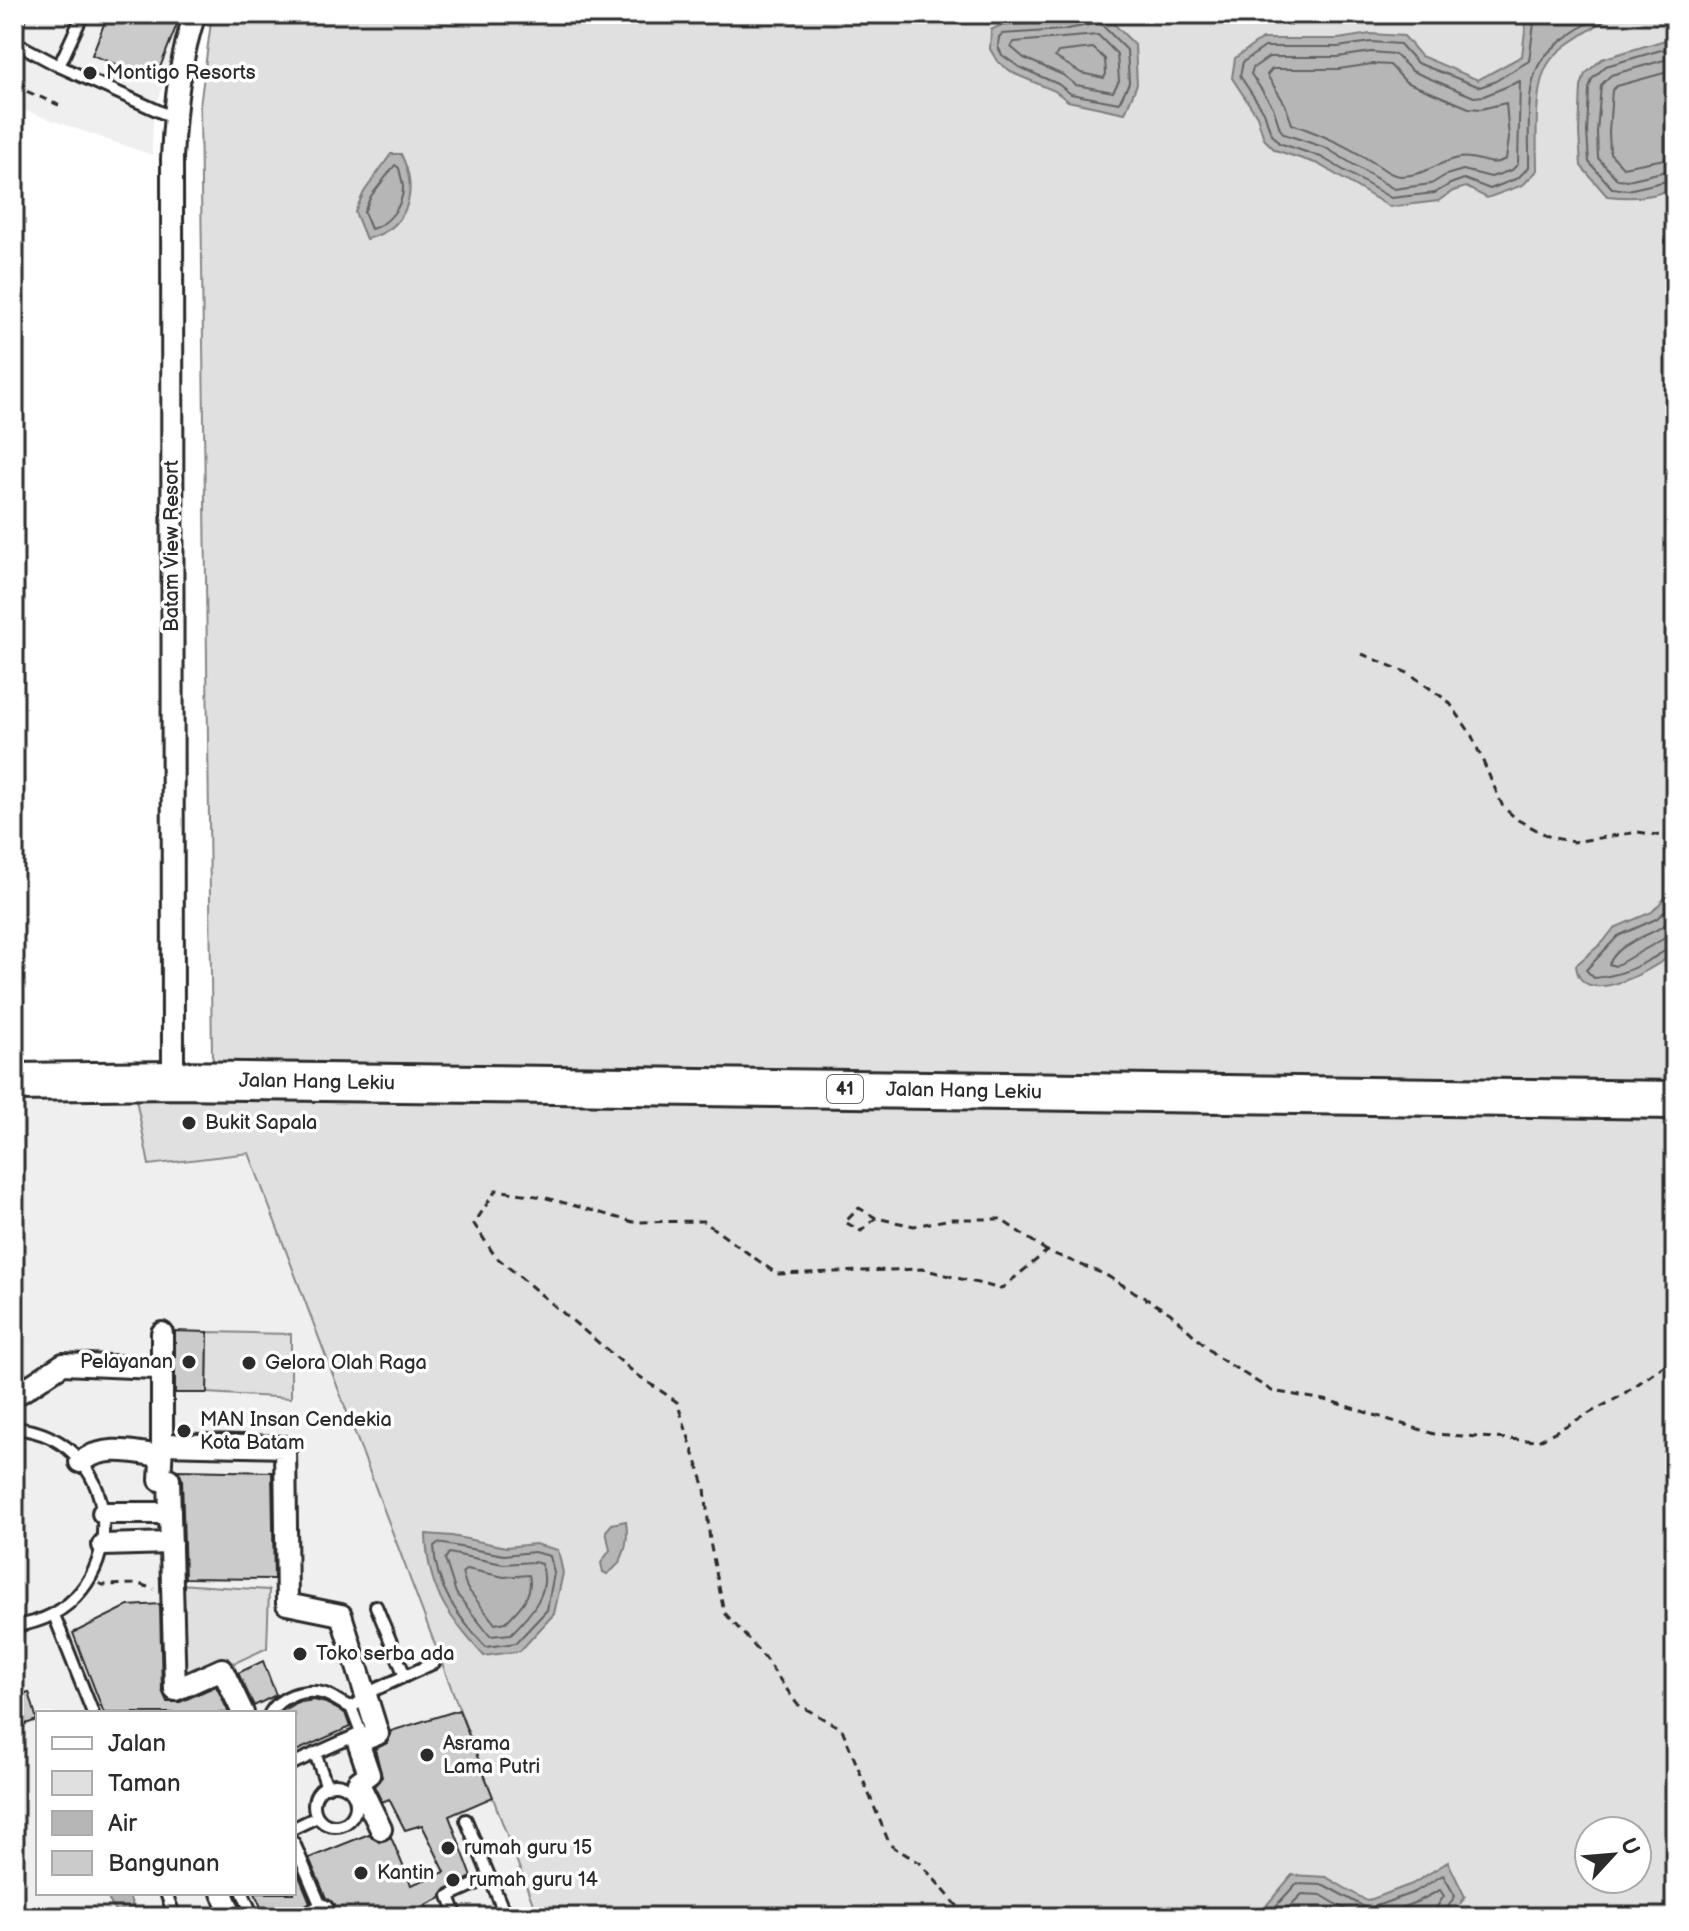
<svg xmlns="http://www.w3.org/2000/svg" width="1689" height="1931" font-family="'Balsamiq Sans',sans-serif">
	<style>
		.built { fill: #efefef; fill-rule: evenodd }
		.green { fill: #e0e0e0; stroke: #868686; stroke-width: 2; fill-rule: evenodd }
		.water { fill: #b6b6b6; stroke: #7e7e7e; stroke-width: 2 }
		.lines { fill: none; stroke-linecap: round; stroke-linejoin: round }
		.shore { stroke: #636363; stroke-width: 2 }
		.building { fill: #cbcbcb; stroke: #2b2b2b; stroke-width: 2 }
		.lane-casing { stroke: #2b2b2b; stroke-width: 16 }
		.street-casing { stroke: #2b2b2b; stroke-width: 26 }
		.highway-casing { stroke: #2b2b2b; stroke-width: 42 }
		.path { stroke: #2b2b2b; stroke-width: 3; stroke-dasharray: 8 6; stroke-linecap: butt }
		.lane { stroke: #fff; stroke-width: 10 }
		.street { stroke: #fff; stroke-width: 20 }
		.highway { stroke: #fff; stroke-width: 36 }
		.poi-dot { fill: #2b2b2b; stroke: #fff; stroke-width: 3 }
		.labels { text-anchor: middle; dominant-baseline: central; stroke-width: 7; stroke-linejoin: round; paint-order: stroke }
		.shield { fill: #fff; stroke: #6b6b6b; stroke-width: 2 }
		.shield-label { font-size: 18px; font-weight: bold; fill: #2b2b2b }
		.poi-label { font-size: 20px; fill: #2b2b2b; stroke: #fff; text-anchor: start }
		.street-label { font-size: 20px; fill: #2b2b2b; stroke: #fff }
	</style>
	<rect width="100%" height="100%" fill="#fff"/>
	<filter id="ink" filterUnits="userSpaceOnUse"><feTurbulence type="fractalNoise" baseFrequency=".0125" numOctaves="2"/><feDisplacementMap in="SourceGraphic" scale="16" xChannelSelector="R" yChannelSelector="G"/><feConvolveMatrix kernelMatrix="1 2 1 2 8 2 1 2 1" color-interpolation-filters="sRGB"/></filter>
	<g filter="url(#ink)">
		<g class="built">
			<path d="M 14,14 L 188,14 L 153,115 L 152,155 L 14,107 Z"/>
			<path d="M 226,1093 L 538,1917 L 14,1917 L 14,1096 ZM 38,1713 L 294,1713 L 294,1893 L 38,1893 Z"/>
		</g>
		<g class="green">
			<path d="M 212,14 L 1675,14 L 1675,1917 L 538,1917 L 249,1153 L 149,1165 L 135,1094 L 225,1092 L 212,1056 L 200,106 ZM 1589,1831 L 1637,1831 L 1637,1879 L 1589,1879 Z"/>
			<path d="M 208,1332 L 291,1334 L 291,1398 L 207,1393 Z"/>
			<path d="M 178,1584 L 269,1590 L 267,1648 L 179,1689 Z"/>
		</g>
		<g class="water">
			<path d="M 1521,14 L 1614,14 C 1596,28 1559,45 1548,64 C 1533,88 1537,143 1537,171 L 1523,185 L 1487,198 L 1466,187 L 1453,191 L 1438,201 L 1390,207 L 1318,164 L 1275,150 L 1264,139 L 1257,116 L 1232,78 L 1235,58 L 1262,39 L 1338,39 L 1370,34 L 1404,36 L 1421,56 L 1478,80 L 1522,56 L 1526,22 Z"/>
			<path d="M 1106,16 L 1135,45 L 1137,84 L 1125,113 L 1068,101 L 1055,91 L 1015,74 L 997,61 L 990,49 L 991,30 L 999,26 Z"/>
			<path d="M 1675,37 L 1675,184 C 1660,199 1627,198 1607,196 L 1581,166 L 1579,132 L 1581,87 L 1585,74 L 1602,59 Z"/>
			<path d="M 391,154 L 401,154 C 419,191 409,229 366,239 L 355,212 L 364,192 Z"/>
			<path d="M 1675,895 L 1675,952 L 1670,956 C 1651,970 1580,1011 1576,965 L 1603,942 L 1614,928 L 1652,912 L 1666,897 Z"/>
			<path d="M 626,1521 C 629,1541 625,1563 607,1574 L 603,1572 L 601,1563 L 610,1550 L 606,1531 L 612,1524 Z"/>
			<path d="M 426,1534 L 452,1536 L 506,1547 L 535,1544 L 558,1550 L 563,1573 L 554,1614 L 520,1651 L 484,1656 C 448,1617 427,1588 426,1534 Z"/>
			<path d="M 1448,1862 L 1465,1897 L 1451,1917 L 1266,1917 L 1265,1907 L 1292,1875 L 1326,1877 L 1367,1901 L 1412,1884 Z"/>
			<path d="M 105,1893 L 128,1893 L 137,1917 L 118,1917 Z"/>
		</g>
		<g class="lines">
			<g class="shore">
				<path d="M 1531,14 L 1534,23 L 1529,61 L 1494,82 L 1480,87 L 1417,63 L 1400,44 L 1371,42 L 1338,47 L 1265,47 L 1243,62 L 1240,76 L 1264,112 L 1271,134 L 1279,143 L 1321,157 L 1391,198 L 1435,193 L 1450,184 L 1464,179 L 1490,189 L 1518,178 L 1529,167 C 1530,137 1523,80 1545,56 C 1560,39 1582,28 1601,14"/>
				<path d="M 1100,23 L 1127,50 L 1129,83 L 1119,103 L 1071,94 L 1058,84 L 1019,67 L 1002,55 L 998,47 L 999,37 L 1002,34 L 1062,30 Z"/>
				<path d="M 1098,35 L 1117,54 L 1119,81 L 1113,92 L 1076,85 L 1063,75 L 1024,58 L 1011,47 L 1014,42 Z"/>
				<path d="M 1675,46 L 1606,66 L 1592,79 L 1589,89 L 1587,132 L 1589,162 L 1612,188 L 1628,190 L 1675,179"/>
				<path d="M 1093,48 L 1105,59 L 1106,74 L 1104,78 L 1081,73 L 1055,57 L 1058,52 Z"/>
				<path d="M 1371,52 L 1395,54 L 1412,71 L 1474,97 L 1484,96 L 1520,81 L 1518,164 L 1512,170 L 1491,177 L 1463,170 L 1446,175 L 1431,184 L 1394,189 L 1326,148 L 1284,134 L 1280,129 L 1273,107 L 1251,74 L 1253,68 L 1269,57 L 1338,57 Z"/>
				<path d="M 1675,57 L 1611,75 L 1601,85 L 1597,132 L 1598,158 L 1617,179 L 1628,180 L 1675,169"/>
				<path d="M 1372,64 L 1390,65 L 1406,82 L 1469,108 L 1481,109 L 1506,103 L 1509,138 L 1506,159 C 1486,169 1479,154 1459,158 C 1437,162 1427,175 1401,176 C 1393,176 1386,171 1379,166 C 1347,146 1328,137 1292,124 L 1285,104 L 1267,75 L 1272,69 L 1339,69 Z"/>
				<path d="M 1675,70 L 1617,86 L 1612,90 L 1609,132 L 1610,153 L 1623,167 L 1675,157"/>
				<path d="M 395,165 L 399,168 C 400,174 403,182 403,188 C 403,206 388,225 371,229 L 364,212 L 371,196 Z"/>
				<path d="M 1675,903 L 1656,919 L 1618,936 L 1586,970 L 1594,978 C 1616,976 1632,970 1651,959 C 1660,955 1666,948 1675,947"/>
				<path d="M 1675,916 C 1656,937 1621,938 1609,964 L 1615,966 L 1665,938 L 1675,937"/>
				<path d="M 438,1543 L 504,1555 L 534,1552 L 550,1556 L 554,1573 L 547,1610 L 516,1643 L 486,1647 C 459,1619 435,1586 434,1546 Z"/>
				<path d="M 449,1553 L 503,1564 L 534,1562 L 541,1564 C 553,1591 529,1616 511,1634 L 490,1636 L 456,1593 L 445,1559 Z"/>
				<path d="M 467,1569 L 504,1577 L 529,1575 C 534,1595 519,1609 506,1622 L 495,1624 L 467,1588 L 462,1573 Z"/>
				<path d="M 1274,1917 L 1274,1908 L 1296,1884 L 1324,1885 L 1368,1909 L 1415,1892 L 1443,1875 L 1455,1896 L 1446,1910 L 1445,1917"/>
				<path d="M 1284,1917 L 1285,1911 L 1302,1894 L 1321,1895 L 1358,1917"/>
				<path d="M 1377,1917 L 1419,1901 L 1440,1890 L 1444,1896 L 1436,1908 L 1435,1917"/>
			</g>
		</g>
		<g class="building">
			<path d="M 108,14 L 181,14 L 155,80 L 92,55 Z"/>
			<path d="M 175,1331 L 208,1332 L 207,1393 L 175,1393 Z"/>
			<path d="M 178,1470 L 272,1472 L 274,1579 L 185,1578 L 182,1479 Z"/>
			<path d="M 160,1604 L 162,1690 L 167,1702 L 180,1702 L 216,1686 L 229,1713 L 104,1713 L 73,1633 L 128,1606 Z"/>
			<path d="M 263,1661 L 276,1695 L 254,1706 L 238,1673 Z"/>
			<path d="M 29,1692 L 37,1720 L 17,1727 L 14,1696 Z"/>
			<path d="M 314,1700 L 326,1703 L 345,1713 L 350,1727 L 294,1752 L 294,1713 L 280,1713 L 295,1703 Z"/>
			<path d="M 459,1710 L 493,1797 L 449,1816 L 472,1877 L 446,1889 L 441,1898 L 426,1905 L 432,1917 L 334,1917 L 335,1905 L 326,1898 L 309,1858 L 369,1834 L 379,1842 L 391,1837 L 411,1885 L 445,1872 L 422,1825 L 405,1830 L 389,1799 L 382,1802 L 374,1786 L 382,1777 L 375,1749 L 387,1743 L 391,1731 Z"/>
			<path d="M 294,1864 L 310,1902 L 290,1917 L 265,1917 L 255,1893 L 294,1893 Z"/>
		</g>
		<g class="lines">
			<defs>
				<g id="lane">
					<path d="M 14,38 L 20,14"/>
					<path d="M 14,42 L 59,66 L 174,118"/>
					<path d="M 59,66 L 83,14"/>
					<path d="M 14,1428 C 132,1438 134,1612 14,1626"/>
					<path d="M 376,1606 L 405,1676"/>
					<path d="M 54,1615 L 93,1713"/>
					<path d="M 270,1713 C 280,1696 303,1689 322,1693 C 332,1695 340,1704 351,1707 L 366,1699 L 372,1691 L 434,1663"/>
					<path d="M 315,1753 L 327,1787"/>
					<path d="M 294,1763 L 361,1733 L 351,1707"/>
					<circle cx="335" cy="1805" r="21"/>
					<path d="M 466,1820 L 506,1917"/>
					<path d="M 294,1828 L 317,1817"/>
					<path d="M 294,1843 L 323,1911"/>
					<path d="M 166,1893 L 175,1917"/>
					<path d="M 243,1893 L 253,1917"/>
					<path d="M 457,1917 L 449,1896 L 489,1878"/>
				</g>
				<g id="street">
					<path d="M 173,1080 L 172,159 C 174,111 179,60 195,14"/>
					<path d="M 162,1333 L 162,1444 L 285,1447 L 287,1604 L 341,1615 L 378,1734 L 358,1742 L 369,1774 L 358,1782 L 381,1829"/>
					<path d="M 14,1392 L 21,1392 L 63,1364 L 156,1368"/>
					<path d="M 162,1444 L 160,1480 L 169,1479 L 175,1690 L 222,1669 L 243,1713"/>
					<path d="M 80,1462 C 106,1444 132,1452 161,1456"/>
					<path d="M 103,1513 L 170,1513"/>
					<path d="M 103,1545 L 171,1543"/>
					<path d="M 222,1893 L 232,1917"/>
					<path d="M 308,1917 L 323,1910"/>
				</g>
				<path id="highway" d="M 14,1082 L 173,1080 L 1675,1100"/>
			</defs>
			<use href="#lane" class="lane-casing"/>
			<use href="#street" class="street-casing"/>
			<use href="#highway" class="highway-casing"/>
			<g class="path">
				<path d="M 14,86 L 59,105"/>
				<path d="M 1362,654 L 1410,674 L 1449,702 L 1471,734 L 1503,807 L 1518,820 L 1550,837 L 1573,842 L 1638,832 L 1675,838"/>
				<path d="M 876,1218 L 861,1231 L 845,1222 L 859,1208 L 876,1218 L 914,1226 L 951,1219 L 1000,1219 L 1047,1251"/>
				<path d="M 99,1583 L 103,1585 L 139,1584 L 154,1589"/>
				<path d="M 967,1917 L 920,1863 L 890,1845 L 842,1729 L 797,1704 L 764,1657 L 724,1612 L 710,1542 L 705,1488 L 677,1402 L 636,1374 L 495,1256 L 474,1224 L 496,1190 L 543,1197 L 633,1222 L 703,1221 L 777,1274 L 922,1269 L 1001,1289 L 1047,1251 L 1104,1274 L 1170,1313 L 1216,1356 L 1272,1391 L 1330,1401 L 1434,1434 L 1538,1441 L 1619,1397 L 1675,1358"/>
			</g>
			<use href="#lane" class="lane"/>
			<use href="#street" class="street"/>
			<use href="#highway" class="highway"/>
		</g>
	</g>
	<g class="poi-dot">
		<circle cx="90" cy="73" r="8"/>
		<circle cx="189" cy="1123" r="8"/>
		<circle cx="189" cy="1362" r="8"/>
		<circle cx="249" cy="1363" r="8"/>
		<circle cx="184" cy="1431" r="8"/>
		<circle cx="300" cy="1654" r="8"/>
		<circle cx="427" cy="1755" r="8"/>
		<circle cx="448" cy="1848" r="8"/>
		<circle cx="361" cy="1873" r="8"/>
		<circle cx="453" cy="1880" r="8"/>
	</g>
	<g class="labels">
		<rect class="shield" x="827" y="1075" width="36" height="28" rx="6"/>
		<g class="shield-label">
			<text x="845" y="1089">41</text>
		</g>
		<g class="poi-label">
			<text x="106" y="73">Montigo Resorts</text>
			<text x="205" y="1123">Bukit Sapala</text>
			<text x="173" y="1362" text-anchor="end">Pelayanan</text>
			<text x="265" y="1363">Gelora Olah Raga</text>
			<text x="200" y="1420">MAN Insan Cendekia<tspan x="200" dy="23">Kota Batam</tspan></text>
			<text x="316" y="1654">Toko serba ada</text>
			<text x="443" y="1744">Asrama<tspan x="443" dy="23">Lama Putri</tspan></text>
			<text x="464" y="1848">rumah guru 15</text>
			<text x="377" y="1873">Kantin</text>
			<text x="469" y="1880">rumah guru 14</text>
		</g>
		<g class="street-label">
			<text transform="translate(172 546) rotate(-90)">Batam View Resort</text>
			<text transform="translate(317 1082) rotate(1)">Jalan Hang Lekiu</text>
			<text transform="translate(964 1091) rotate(1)">Jalan Hang Lekiu</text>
		</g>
	</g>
	<rect width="1689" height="1931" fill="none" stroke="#fff" stroke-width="48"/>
	<rect x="24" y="24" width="1641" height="1883" fill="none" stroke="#2b2b2b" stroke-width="3" filter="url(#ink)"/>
	<rect x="36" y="1711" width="260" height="184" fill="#ffffff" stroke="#aaaaaa" stroke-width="2"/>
	<rect x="52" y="1737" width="40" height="12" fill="#ffffff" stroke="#aaaaaa" stroke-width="2"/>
	<text x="108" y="1751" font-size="24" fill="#2b2b2b">Jalan</text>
	<rect x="52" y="1771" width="40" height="24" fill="#e0e0e0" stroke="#aaaaaa" stroke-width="2"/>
	<text x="108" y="1791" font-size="24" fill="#2b2b2b">Taman</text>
	<rect x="52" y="1811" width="40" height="24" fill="#b6b6b6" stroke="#aaaaaa" stroke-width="2"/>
	<text x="108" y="1831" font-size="24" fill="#2b2b2b">Air</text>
	<rect x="52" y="1851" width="40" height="24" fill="#cbcbcb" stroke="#aaaaaa" stroke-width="2"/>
	<text x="108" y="1871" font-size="24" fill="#2b2b2b">Bangunan</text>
	<g transform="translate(1613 1855) rotate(64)"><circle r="38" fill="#ffffff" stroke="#aaaaaa" stroke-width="2"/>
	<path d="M0-6L14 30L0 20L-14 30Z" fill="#2b2b2b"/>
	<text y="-12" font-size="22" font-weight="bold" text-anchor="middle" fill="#2b2b2b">U</text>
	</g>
</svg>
